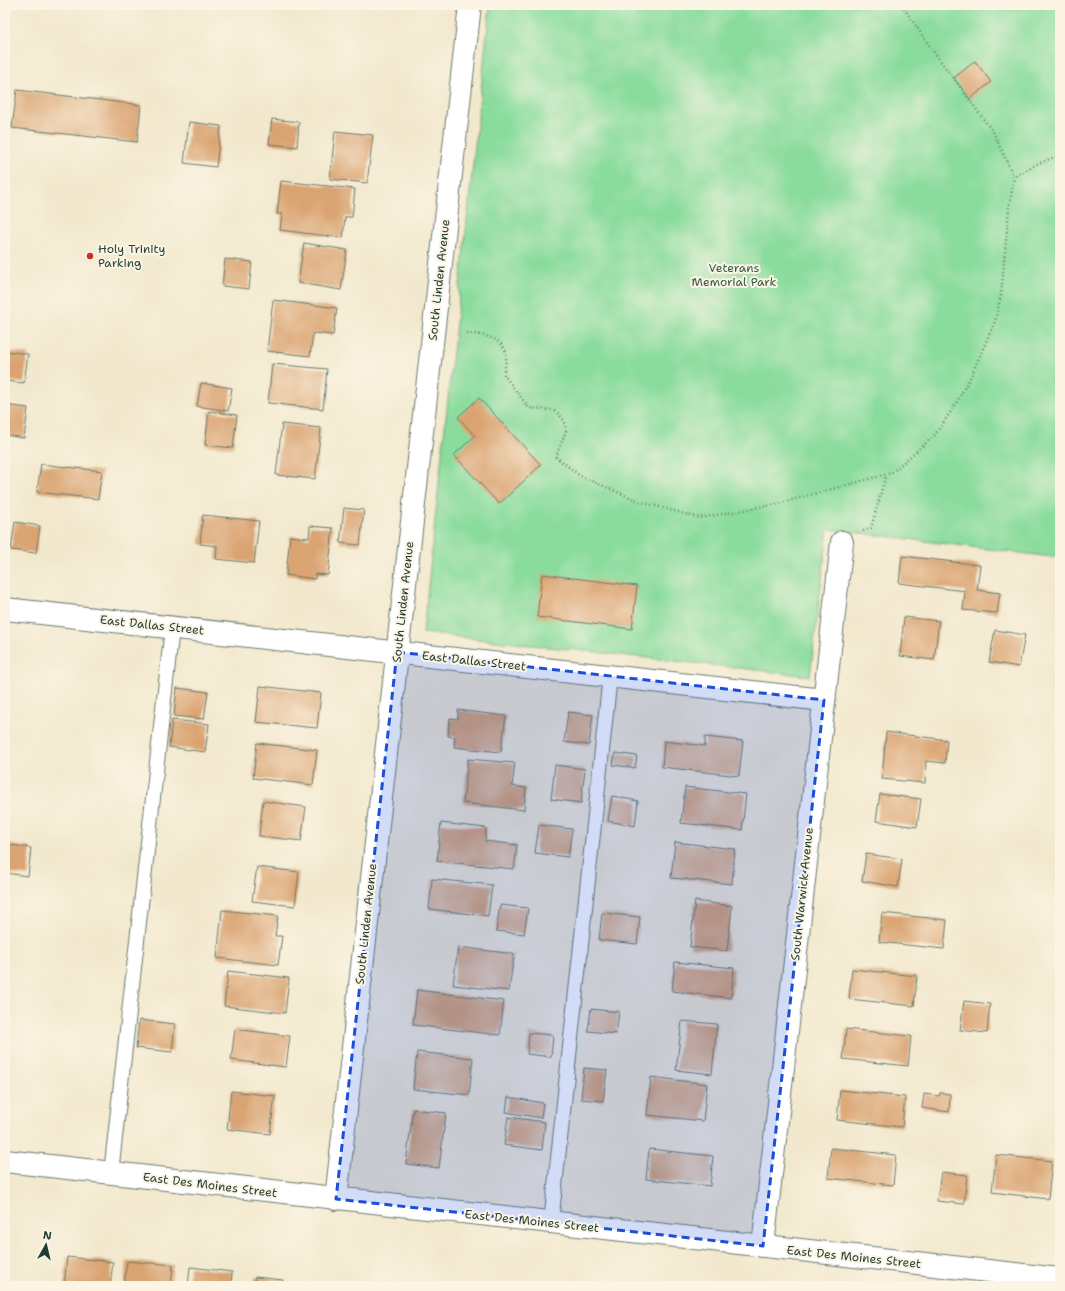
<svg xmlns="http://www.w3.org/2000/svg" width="1065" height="1291" font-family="'Shantell Sans',sans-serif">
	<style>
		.green { fill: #8adc9d; stroke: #548c68 }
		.building { fill: #daa472 }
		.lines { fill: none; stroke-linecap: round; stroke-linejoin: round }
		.lane-casing { stroke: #69796a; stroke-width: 16 }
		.street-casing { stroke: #69796a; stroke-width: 24 }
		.path { stroke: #69796a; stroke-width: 2.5; stroke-dasharray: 1 3; stroke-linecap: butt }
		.lane { stroke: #fff; stroke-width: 14 }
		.street { stroke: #fff; stroke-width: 22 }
		.marked { fill: #1d4ed8; fill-opacity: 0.2; stroke: #1d4ed8; stroke-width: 3; stroke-dasharray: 8 5; stroke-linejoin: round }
		.poi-dot { fill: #c8321e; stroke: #fcf5e5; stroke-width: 1.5 }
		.labels { text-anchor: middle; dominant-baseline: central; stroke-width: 4; stroke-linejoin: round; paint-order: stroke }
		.poi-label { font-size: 12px; fill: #1f3d34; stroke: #fcf5e5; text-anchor: start }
		.park-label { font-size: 12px; fill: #345d49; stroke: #fcf5e5 }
		.street-label { font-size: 12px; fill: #1f3d34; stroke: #fcf5e5 }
	</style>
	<rect width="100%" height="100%" fill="#fcf5e5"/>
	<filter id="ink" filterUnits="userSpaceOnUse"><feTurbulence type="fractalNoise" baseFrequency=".025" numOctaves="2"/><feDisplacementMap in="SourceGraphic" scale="8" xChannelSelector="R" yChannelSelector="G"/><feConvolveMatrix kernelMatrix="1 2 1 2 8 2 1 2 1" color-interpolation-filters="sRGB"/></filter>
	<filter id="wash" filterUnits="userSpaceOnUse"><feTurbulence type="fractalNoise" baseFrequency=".012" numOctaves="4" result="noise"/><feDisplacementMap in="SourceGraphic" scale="16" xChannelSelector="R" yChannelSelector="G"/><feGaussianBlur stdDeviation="0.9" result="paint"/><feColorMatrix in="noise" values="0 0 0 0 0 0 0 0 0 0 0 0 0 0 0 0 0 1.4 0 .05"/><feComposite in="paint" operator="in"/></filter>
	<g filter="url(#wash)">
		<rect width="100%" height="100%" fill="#f2e8cd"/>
		<path class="green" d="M 490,5 L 1060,5 L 1060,558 L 828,529 L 810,676 L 423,633 Z"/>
		<g id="blocks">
			<g class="building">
				<path d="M 975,61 L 991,82 L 970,99 L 954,78 Z"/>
				<path d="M 17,90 L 141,105 L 137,142 L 12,128 Z"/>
				<path d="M 272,119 L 299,122 L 297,147 L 269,144 Z"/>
				<path d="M 189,122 L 221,126 L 216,167 L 184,163 Z"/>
				<path d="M 335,131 L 373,135 L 367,183 L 330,179 Z"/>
				<path d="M 281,181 L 355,189 L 352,217 L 345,217 L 343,238 L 280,230 L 282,214 L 277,214 Z"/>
				<path d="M 304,243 L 347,250 L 341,290 L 298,283 Z"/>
				<path d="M 225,259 L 252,262 L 249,289 L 222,286 Z"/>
				<path d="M 273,300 L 337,308 L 333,335 L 313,333 L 310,356 L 267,351 Z"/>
				<path d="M 5,351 L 28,354 L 24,383 L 5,381 Z"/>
				<path d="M 272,364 L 327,369 L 323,409 L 268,403 Z"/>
				<path d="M 201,383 L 232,388 L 228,411 L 197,406 Z"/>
				<path d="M 479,398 L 541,465 L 499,504 L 454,455 L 475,436 L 458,417 Z"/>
				<path d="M 5,405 L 28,408 L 24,438 L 5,435 Z"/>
				<path d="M 209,411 L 237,415 L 233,448 L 205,445 Z"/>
				<path d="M 282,424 L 321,428 L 315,479 L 276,475 Z"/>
				<path d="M 41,464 L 102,471 L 98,499 L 37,492 Z"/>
				<path d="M 344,508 L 364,510 L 360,545 L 340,543 Z"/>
				<path d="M 203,515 L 259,521 L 254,563 L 216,559 L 217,546 L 200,544 Z"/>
				<path d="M 15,522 L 40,526 L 36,553 L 11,550 Z"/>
				<path d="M 310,526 L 333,528 L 328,575 L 315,574 L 315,579 L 286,575 L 290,536 L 309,538 Z"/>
				<path d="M 902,556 L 980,565 L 977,590 L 1000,593 L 997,613 L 963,610 L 965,591 L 899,583 Z"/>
				<path d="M 542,574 L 637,586 L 632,629 L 537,617 Z"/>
				<path d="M 904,617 L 939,621 L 934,660 L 900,656 Z"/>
				<path d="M 995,630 L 1025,635 L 1019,667 L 989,662 Z"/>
				<path d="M 260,686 L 321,693 L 317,728 L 256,722 Z"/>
				<path d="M 177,688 L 208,692 L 204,719 L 174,716 Z"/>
				<path d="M 458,710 L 506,716 L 501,752 L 454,747 L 455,737 L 448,736 L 450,718 L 458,719 Z"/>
				<path d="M 568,712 L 593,715 L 589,745 L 564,742 Z"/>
				<path d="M 172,720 L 209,724 L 205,752 L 169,747 Z"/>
				<path d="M 886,732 L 947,740 L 945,763 L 926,761 L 925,783 L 882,779 Z"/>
				<path d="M 705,737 L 743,741 L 739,776 L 662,767 L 664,741 L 705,746 Z"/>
				<path d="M 257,743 L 317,750 L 313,785 L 253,778 Z"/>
				<path d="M 615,753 L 637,756 L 635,768 L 613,765 Z"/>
				<path d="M 468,759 L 515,763 L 512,786 L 526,788 L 524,810 L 463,803 Z"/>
				<path d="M 555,765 L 585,769 L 581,803 L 551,799 Z"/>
				<path d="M 685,787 L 746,794 L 742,830 L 681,823 Z"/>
				<path d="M 880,794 L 921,799 L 917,827 L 876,821 Z"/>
				<path d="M 612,796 L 638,801 L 635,826 L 608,821 Z"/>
				<path d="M 263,801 L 306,807 L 301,841 L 259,836 Z"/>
				<path d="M 441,823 L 486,828 L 485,841 L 517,845 L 514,869 L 437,861 Z"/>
				<path d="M 539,825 L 572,829 L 568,857 L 535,853 Z"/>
				<path d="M 675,842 L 735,849 L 732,884 L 671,878 Z"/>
				<path d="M 5,844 L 31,848 L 28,876 L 5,873 Z"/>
				<path d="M 866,854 L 902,859 L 898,887 L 862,881 Z"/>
				<path d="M 257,867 L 299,872 L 295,906 L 252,901 Z"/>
				<path d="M 432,879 L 492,885 L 488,916 L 429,909 Z"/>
				<path d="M 695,901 L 732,906 L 727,951 L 690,947 Z"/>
				<path d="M 500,905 L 528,908 L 524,934 L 496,931 Z"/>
				<path d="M 222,910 L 278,916 L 275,936 L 282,936 L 278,965 L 217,958 Z"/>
				<path d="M 602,913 L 640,917 L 637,944 L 599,940 Z"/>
				<path d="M 882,913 L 947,920 L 944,949 L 879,942 Z"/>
				<path d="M 458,947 L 514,954 L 509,991 L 453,985 Z"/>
				<path d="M 675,962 L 734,968 L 731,998 L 672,991 Z"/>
				<path d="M 852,969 L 917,976 L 914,1006 L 849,999 Z"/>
				<path d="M 228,971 L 289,978 L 285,1013 L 224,1006 Z"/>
				<path d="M 417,990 L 504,1001 L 500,1035 L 413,1025 Z"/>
				<path d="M 964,1001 L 990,1004 L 987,1033 L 960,1030 Z"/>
				<path d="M 591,1009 L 619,1012 L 616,1034 L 588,1031 Z"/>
				<path d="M 139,1020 L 175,1024 L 172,1052 L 136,1048 Z"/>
				<path d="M 682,1021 L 717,1024 L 712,1074 L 676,1070 Z"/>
				<path d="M 235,1029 L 290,1036 L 286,1067 L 231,1060 Z"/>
				<path d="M 846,1029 L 911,1036 L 908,1066 L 843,1059 Z"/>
				<path d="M 529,1033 L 553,1035 L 551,1057 L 527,1054 Z"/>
				<path d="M 417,1052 L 473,1058 L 469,1095 L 413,1089 Z"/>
				<path d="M 584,1068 L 607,1070 L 603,1101 L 581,1099 Z"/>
				<path d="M 651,1077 L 707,1084 L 703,1121 L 647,1115 Z"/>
				<path d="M 840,1090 L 905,1097 L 902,1127 L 837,1120 Z"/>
				<path d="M 231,1091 L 275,1096 L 270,1134 L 227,1129 Z"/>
				<path d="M 940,1093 L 950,1094 L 949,1112 L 922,1108 L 924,1094 L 939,1096 Z"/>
				<path d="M 508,1097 L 543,1103 L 541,1118 L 506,1112 Z"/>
				<path d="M 413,1109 L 446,1113 L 439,1168 L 406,1164 Z"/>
				<path d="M 508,1117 L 545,1122 L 542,1150 L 504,1145 Z"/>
				<path d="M 1059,1136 L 1060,1136 L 1060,1152 L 1057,1152 Z"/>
				<path d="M 831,1148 L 896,1155 L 893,1185 L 828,1178 Z"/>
				<path d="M 649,1149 L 713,1156 L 710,1186 L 646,1179 Z"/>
				<path d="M 996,1155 L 1052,1161 L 1048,1199 L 992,1192 Z"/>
				<path d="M 941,1172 L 967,1175 L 964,1204 L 937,1201 Z"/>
				<path d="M 67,1257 L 113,1262 L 110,1286 L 64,1286 Z"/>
				<path d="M 127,1261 L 173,1265 L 171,1286 L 124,1286 Z"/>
				<path d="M 190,1267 L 232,1272 L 231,1286 L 188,1286 Z"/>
				<path d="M 255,1277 L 283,1280 L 283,1286 L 254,1286 Z"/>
			</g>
		</g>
	</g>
	<g filter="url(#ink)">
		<use href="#blocks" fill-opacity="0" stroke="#69796a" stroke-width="1"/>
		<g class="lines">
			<defs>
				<g id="lane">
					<path d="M 111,1173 L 172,628"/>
					<path d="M 551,1223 L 610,676"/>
				</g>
				<g id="street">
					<path d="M 5,609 L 824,700"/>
					<path d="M 5,1161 L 1060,1279"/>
					<path d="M 336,1199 L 470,5"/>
					<path d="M 763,1246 L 842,542"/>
				</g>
			</defs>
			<use href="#lane" class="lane-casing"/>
			<use href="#street" class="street-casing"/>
			<g class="path">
				<path d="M 902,5 L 928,44 L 993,132 L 1014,177 L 1037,164 L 1060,155"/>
				<path d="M 467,333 C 481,335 502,336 506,353 C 507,360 504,369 504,375 L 529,408 L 553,410 L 559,414 L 565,422 L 566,431 L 556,457 L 580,476 L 641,502 L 700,518 L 777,504 L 891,473 L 934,436 L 954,407 L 972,374 L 995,321 L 1001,295 L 1009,208 L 1014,177"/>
				<path d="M 863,531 L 871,528 L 886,475"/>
			</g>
			<use href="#lane" class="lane"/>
			<use href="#street" class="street"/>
		</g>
	</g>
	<path class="marked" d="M 397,652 L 824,700 L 763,1246 L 336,1199 Z"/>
	<circle class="poi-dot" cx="90" cy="256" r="4"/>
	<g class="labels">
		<g class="poi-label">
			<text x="98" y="249">Holy Trinity<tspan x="98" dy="14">Parking</tspan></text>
		</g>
		<g class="park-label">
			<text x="734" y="268">Veterans<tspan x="734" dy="14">Memorial Park</tspan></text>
		</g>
		<g class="street-label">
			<text transform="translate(439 280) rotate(-84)">South Linden Avenue</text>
			<text transform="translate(403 602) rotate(-84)">South Linden Avenue</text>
			<text transform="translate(152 625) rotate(6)">East Dallas Street</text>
			<text transform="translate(474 661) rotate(6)">East Dallas Street</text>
			<text transform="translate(802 894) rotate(-84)">South Warwick Avenue</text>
			<text transform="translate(366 924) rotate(-84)">South Linden Avenue</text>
			<text transform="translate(210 1185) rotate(7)">East Des Moines Street</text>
			<text transform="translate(532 1221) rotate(6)">East Des Moines Street</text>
			<text transform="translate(854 1257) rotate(6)">East Des Moines Street</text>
		</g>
	</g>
	<rect width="1065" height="1291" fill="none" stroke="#fcf5e5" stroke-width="20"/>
	<g transform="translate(46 1245) rotate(8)" stroke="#fcf5e5" stroke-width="3" paint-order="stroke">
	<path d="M0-3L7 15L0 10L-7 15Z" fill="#1f3d34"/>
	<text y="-6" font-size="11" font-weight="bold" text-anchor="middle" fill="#1f3d34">N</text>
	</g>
</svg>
